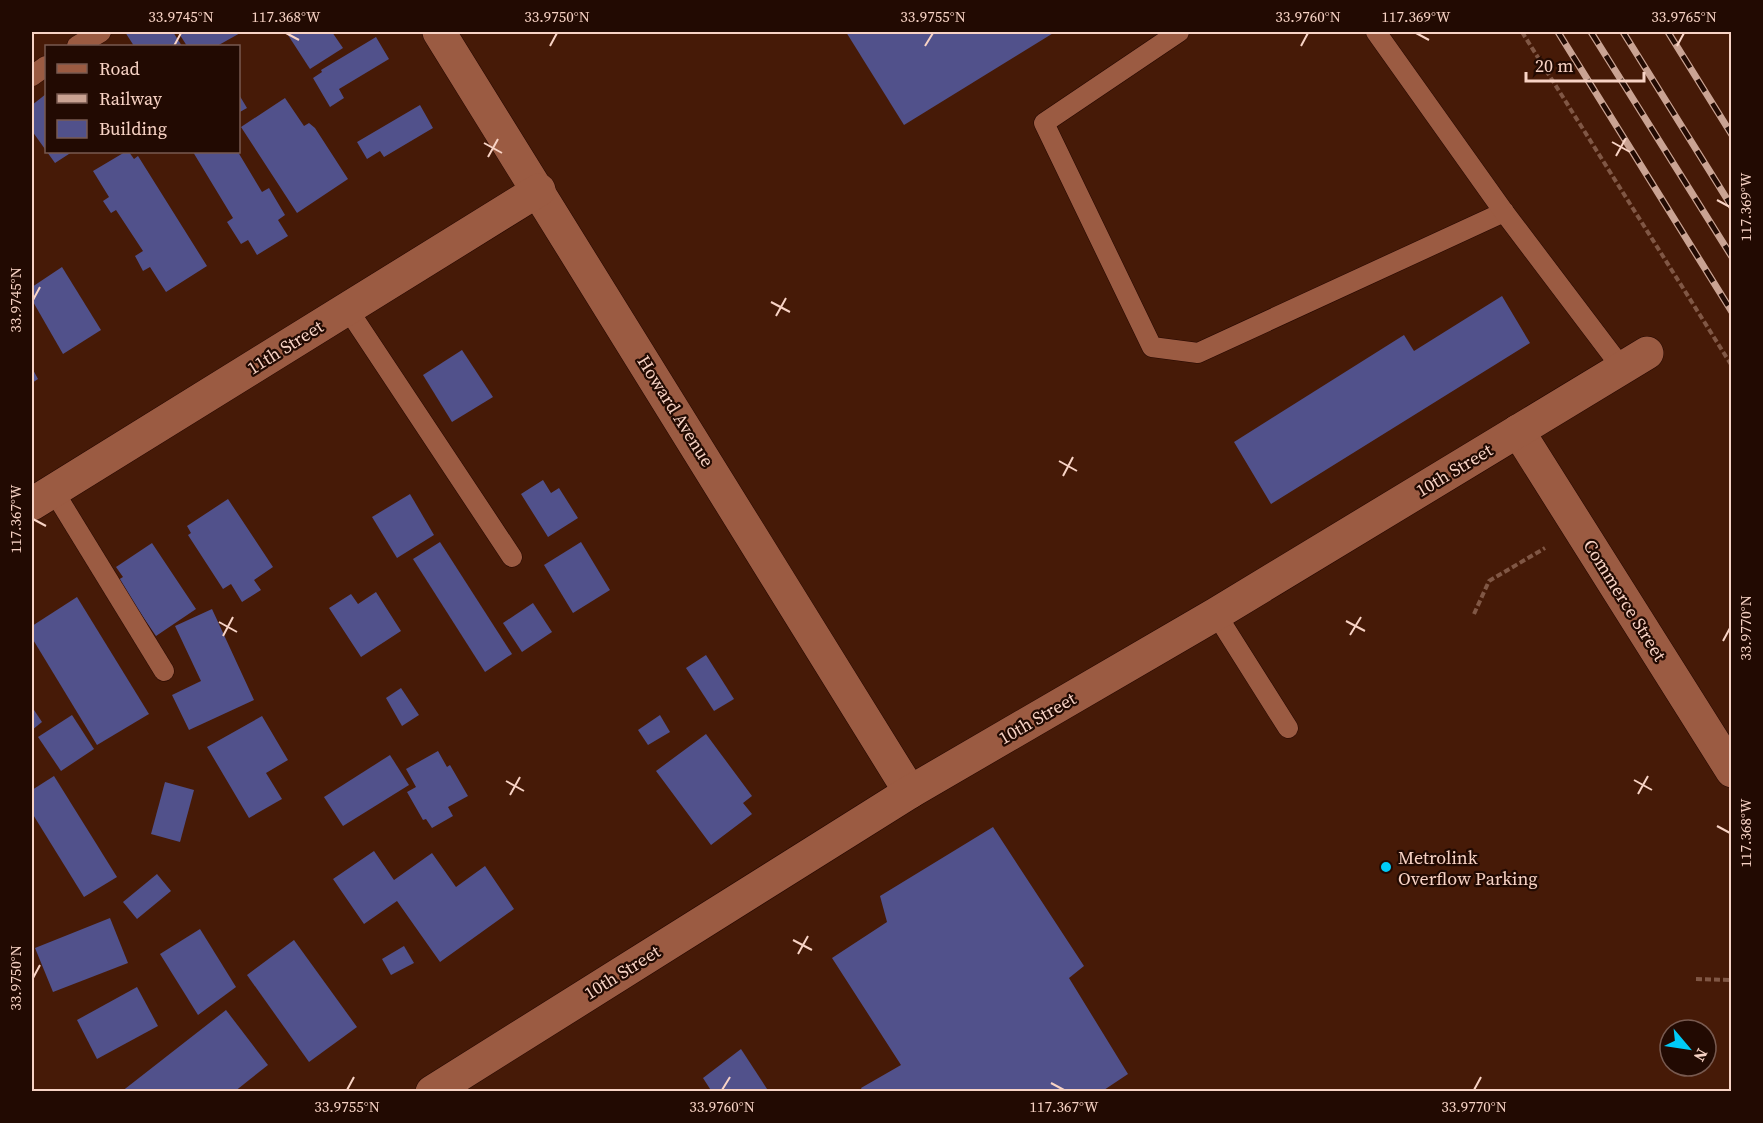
<svg xmlns="http://www.w3.org/2000/svg" width="1763" height="1123" font-family="'Source Serif 4',serif">
	<style>
		.building { fill: #51518b }
		.lines { fill: none; stroke-linecap: round; stroke-linejoin: round }
		.lane-casing { stroke: #250700; stroke-width: 21 }
		.street-casing { stroke: #250700; stroke-width: 34 }
		.path { stroke: #805745; stroke-width: 4; stroke-dasharray: 6 3; stroke-linecap: butt }
		.lane { stroke: #9b5b42; stroke-width: 20 }
		.street { stroke: #9b5b42; stroke-width: 33 }
		.rail-casing { stroke: #caa393; stroke-width: 7 }
		.rail { stroke: #220a02; stroke-width: 4.5; stroke-dasharray: 14; stroke-linecap: butt }
		.ticks { fill: none; stroke: #f8d3c5; stroke-width: 2 }
		.poi-dot { fill: #00cbf8; stroke: #220a02; stroke-width: 2 }
		.labels { text-anchor: middle; dominant-baseline: central; stroke-width: 4.5; stroke-linejoin: round; paint-order: stroke }
		.street-label { font-size: 18px; fill: #f8d3c5; stroke: #220a02 }
		.poi-label { font-size: 18px; fill: #f8d3c5; stroke: #220a02; text-anchor: start }
		.neatline { fill: none; stroke: #f8d3c5; stroke-width: 2 }
		.ticks-label { font-size: 15px; text-anchor: middle; fill: #f8d3c5 }
	</style>
	<rect width="100%" height="100%" fill="#461a07"/>
	<g class="building">
		<path d="M 125,32 L 173,32 L 182,46 L 134,46 Z"/>
		<path d="M 178,32 L 242,32 L 217,46 L 187,46 Z"/>
		<path d="M 286,32 L 332,32 L 343,48 L 310,69 Z"/>
		<path d="M 846,32 L 1055,32 L 904,125 Z"/>
		<path d="M 376,37 L 389,59 L 339,89 L 344,98 L 330,107 L 313,78 L 322,72 L 321,70 Z"/>
		<path d="M 238,93 L 247,108 L 238,113 Z"/>
		<path d="M 46,94 L 46,152 L 72,152 L 55,163 L 32,131 L 32,105 Z"/>
		<path d="M 285,98 L 304,126 L 309,123 L 315,128 L 348,179 L 297,213 L 241,127 Z"/>
		<path d="M 420,105 L 433,128 L 384,157 L 380,151 L 367,159 L 357,142 Z"/>
		<path d="M 125,152 L 129,152 L 134,159 L 138,156 L 207,266 L 166,292 L 150,267 L 143,271 L 135,256 L 143,251 L 116,210 L 111,213 L 103,201 L 109,197 L 93,171 Z"/>
		<path d="M 193,152 L 238,152 L 262,192 L 269,188 L 285,215 L 278,220 L 288,236 L 257,255 L 248,240 L 241,244 L 227,222 L 233,218 Z"/>
		<path d="M 62,267 L 101,330 L 63,354 L 32,300 L 32,287 Z"/>
		<path d="M 1502,296 L 1530,343 L 1271,504 L 1234,442 L 1404,335 L 1414,351 Z"/>
		<path d="M 462,350 L 493,397 L 452,422 L 423,375 Z"/>
		<path d="M 32,368 L 38,379 L 32,383 Z"/>
		<path d="M 543,480 L 551,493 L 559,488 L 578,518 L 548,537 L 521,494 Z"/>
		<path d="M 410,494 L 434,535 L 397,558 L 372,517 Z"/>
		<path d="M 228,499 L 273,567 L 254,580 L 261,590 L 242,602 L 231,584 L 223,589 L 188,535 L 191,533 L 187,526 Z"/>
		<path d="M 440,542 L 512,654 L 485,672 L 413,559 Z"/>
		<path d="M 581,542 L 610,590 L 573,613 L 544,565 Z"/>
		<path d="M 152,543 L 196,609 L 156,636 L 118,580 L 123,577 L 116,567 Z"/>
		<path d="M 376,592 L 401,631 L 361,657 L 329,608 L 351,594 L 358,604 Z"/>
		<path d="M 77,597 L 149,714 L 97,745 L 32,638 L 32,626 Z"/>
		<path d="M 533,603 L 552,632 L 522,652 L 503,623 Z"/>
		<path d="M 212,609 L 254,700 L 189,730 L 172,695 L 201,681 L 175,626 Z"/>
		<path d="M 706,655 L 734,699 L 714,711 L 686,668 Z"/>
		<path d="M 401,688 L 419,715 L 402,726 L 386,698 Z"/>
		<path d="M 32,707 L 42,722 L 32,730 Z"/>
		<path d="M 72,715 L 94,749 L 61,771 L 38,737 Z"/>
		<path d="M 660,715 L 670,732 L 648,745 L 638,730 Z"/>
		<path d="M 262,716 L 288,760 L 266,773 L 282,799 L 249,818 L 207,747 Z"/>
		<path d="M 706,734 L 752,796 L 743,803 L 752,814 L 711,845 L 656,771 Z"/>
		<path d="M 438,751 L 447,767 L 450,765 L 468,796 L 448,807 L 453,816 L 432,828 L 426,819 L 423,820 L 407,792 L 416,787 L 406,769 Z"/>
		<path d="M 390,755 L 409,785 L 343,826 L 324,797 Z"/>
		<path d="M 54,776 L 117,877 L 84,897 L 32,813 L 32,790 Z"/>
		<path d="M 165,782 L 194,790 L 180,842 L 151,834 Z"/>
		<path d="M 993,827 L 1084,966 L 1069,978 L 1128,1074 L 1101,1092 L 863,1092 L 861,1088 L 901,1065 L 832,958 L 887,922 L 880,896 Z"/>
		<path d="M 374,851 L 394,880 L 432,853 L 456,887 L 485,866 L 514,909 L 440,962 L 397,901 L 364,924 L 333,879 Z"/>
		<path d="M 157,874 L 171,891 L 137,919 L 123,902 Z"/>
		<path d="M 110,918 L 128,963 L 53,992 L 35,948 Z"/>
		<path d="M 200,929 L 236,987 L 198,1015 L 160,954 Z"/>
		<path d="M 294,940 L 357,1027 L 309,1062 L 247,975 Z"/>
		<path d="M 404,946 L 414,963 L 391,975 L 382,959 Z"/>
		<path d="M 137,987 L 158,1026 L 97,1059 L 77,1020 Z"/>
		<path d="M 226,1010 L 268,1065 L 234,1092 L 121,1092 Z"/>
		<path d="M 741,1049 L 769,1092 L 712,1092 L 703,1078 Z"/>
	</g>
	<g class="lines">
		<defs>
			<g id="lane">
				<path d="M 1179,32 L 1044,123 L 1152,347 L 1198,353 L 1504,212"/>
				<path d="M 1376,32 L 1504,212 L 1622,368"/>
				<path d="M 77,46 L 101,32"/>
				<path d="M 32,76 L 46,66"/>
				<path d="M 347,308 L 512,557"/>
				<path d="M 53,490 L 164,671"/>
				<path d="M 1216,614 L 1288,728"/>
			</g>
			<g id="street">
				<path d="M 439,32 L 910,792"/>
				<path d="M 1518,431 L 1732,771"/>
				<path d="M 32,504 L 539,190"/>
				<path d="M 432,1092 L 910,792 L 1216,614 L 1647,353"/>
			</g>
		</defs>
		<use href="#lane" class="lane-casing"/>
		<use href="#street" class="street-casing"/>
		<g class="path">
			<path d="M 1522,32 L 1732,366"/>
			<path d="M 1474,614 L 1489,581 L 1545,548"/>
			<path d="M 1696,979 L 1732,980"/>
		</g>
		<use href="#lane" class="lane"/>
		<use href="#street" class="street"/>
		<defs>
			<g id="rail">
				<path d="M 1558,32 L 1732,312"/>
				<path d="M 1591,32 L 1732,257"/>
				<path d="M 1623,32 L 1732,207"/>
				<path d="M 1668,32 L 1732,135"/>
			</g>
		</defs>
		<use href="#rail" class="rail-casing"/>
		<use href="#rail" class="rail"/>
	</g>
	<path class="ticks" d="M 286,33 L 299,40M 1416,33 L 1429,40M 174,46 L 181,33M 550,46 L 557,33M 925,46 L 933,33M 1301,46 L 1308,33M 1677,46 L 1684,33M 1612,142 L 1630,152M 484,143 L 502,153M 1616,156 L 1626,138M 488,157 L 498,139M 1717,200 L 1730,207M 33,300 L 40,287M 771,302 L 790,312M 776,316 L 786,298M 1059,461 L 1077,471M 1063,476 L 1073,457M 33,519 L 46,526M 1346,621 L 1365,631M 219,622 L 237,632M 1350,635 L 1361,617M 223,636 L 233,617M 1723,641 L 1730,628M 1634,780 L 1652,790M 506,781 L 524,791M 1638,794 L 1648,776M 510,795 L 520,777M 1717,826 L 1730,833M 793,940 L 812,950M 798,954 L 808,936M 33,978 L 40,965M 1051,1083 L 1064,1090M 347,1090 L 354,1077M 722,1090 L 730,1077M 1474,1090 L 1481,1077"/>
	<circle class="poi-dot" cx="1386" cy="867" r="6"/>
	<g class="labels">
		<g class="street-label">
			<text transform="translate(285 347) rotate(-32)">11th Street</text>
			<text transform="translate(676 411) rotate(58)">Howard Avenue</text>
			<text transform="translate(1454 470) rotate(-31)">10th Street</text>
			<text transform="translate(1625 600) rotate(58)">Commerce Street</text>
			<text transform="translate(1037 718) rotate(-30)">10th Street</text>
			<text transform="translate(622 972) rotate(-32)">10th Street</text>
		</g>
		<g class="poi-label">
			<text x="1398" y="857">Metrolink<tspan x="1398" dy="21">Overflow Parking</tspan></text>
		</g>
	</g>
	<rect width="1763" height="1123" fill="none" stroke="#220a02" stroke-width="66"/>
	<rect x="45" y="45" width="195" height="108" fill="#220a02" stroke="#785a50" stroke-width="1.5"/>
	<rect x="57" y="64" width="30" height="9" fill="#9b5b42" stroke="#785a50" stroke-width="1.5"/>
	<text x="99" y="75" font-size="18" fill="#f8d3c5">Road</text>
	<rect x="57" y="94" width="30" height="9" fill="#caa393" stroke="#785a50" stroke-width="1.5"/>
	<text x="99" y="105" font-size="18" fill="#f8d3c5">Railway</text>
	<rect x="57" y="120" width="30" height="18" fill="#51518b" stroke="#785a50" stroke-width="1.5"/>
	<text x="99" y="135" font-size="18" fill="#f8d3c5">Building</text>
	<g transform="translate(1688 1048) rotate(119)"><circle r="28" fill="#220a02" stroke="#785a50" stroke-width="1.5"/>
	<path d="M0-4.5L10 22L0 15L-10 22Z" fill="#00cbf8"/>
	<text y="-9" font-size="16" font-weight="bold" text-anchor="middle" fill="#f8d3c5">N</text>
	</g>
	<path d="M1526 72v9h118v-9" fill="none" stroke="#f8d3c5" stroke-width="3"/>
	<text x="1535" y="72" font-size="18" fill="#f8d3c5" stroke="#220a02" stroke-width="4.5" paint-order="stroke">20 m</text>
	<rect x="33" y="33" width="1697" height="1057" class="neatline"/>
	<g class="ticks-label">
		<text x="181" y="22">33.9745°N</text>
		<text x="286" y="22">117.368°W</text>
		<text x="557" y="22">33.9750°N</text>
		<text x="933" y="22">33.9755°N</text>
		<text x="1308" y="22">33.9760°N</text>
		<text x="1416" y="22">117.369°W</text>
		<text x="1684" y="22">33.9765°N</text>
		<text transform="translate(1746 207) rotate(-90)" y="5">117.369°W</text>
		<text transform="translate(16 300) rotate(-90)" y="5">33.9745°N</text>
		<text transform="translate(16 519) rotate(-90)" y="5">117.367°W</text>
		<text transform="translate(1746 628) rotate(-90)" y="5">33.9770°N</text>
		<text transform="translate(1746 833) rotate(-90)" y="5">117.368°W</text>
		<text transform="translate(16 978) rotate(-90)" y="5">33.9750°N</text>
		<text x="347" y="1112">33.9755°N</text>
		<text x="722" y="1112">33.9760°N</text>
		<text x="1064" y="1112">117.367°W</text>
		<text x="1474" y="1112">33.9770°N</text>
	</g>
</svg>
